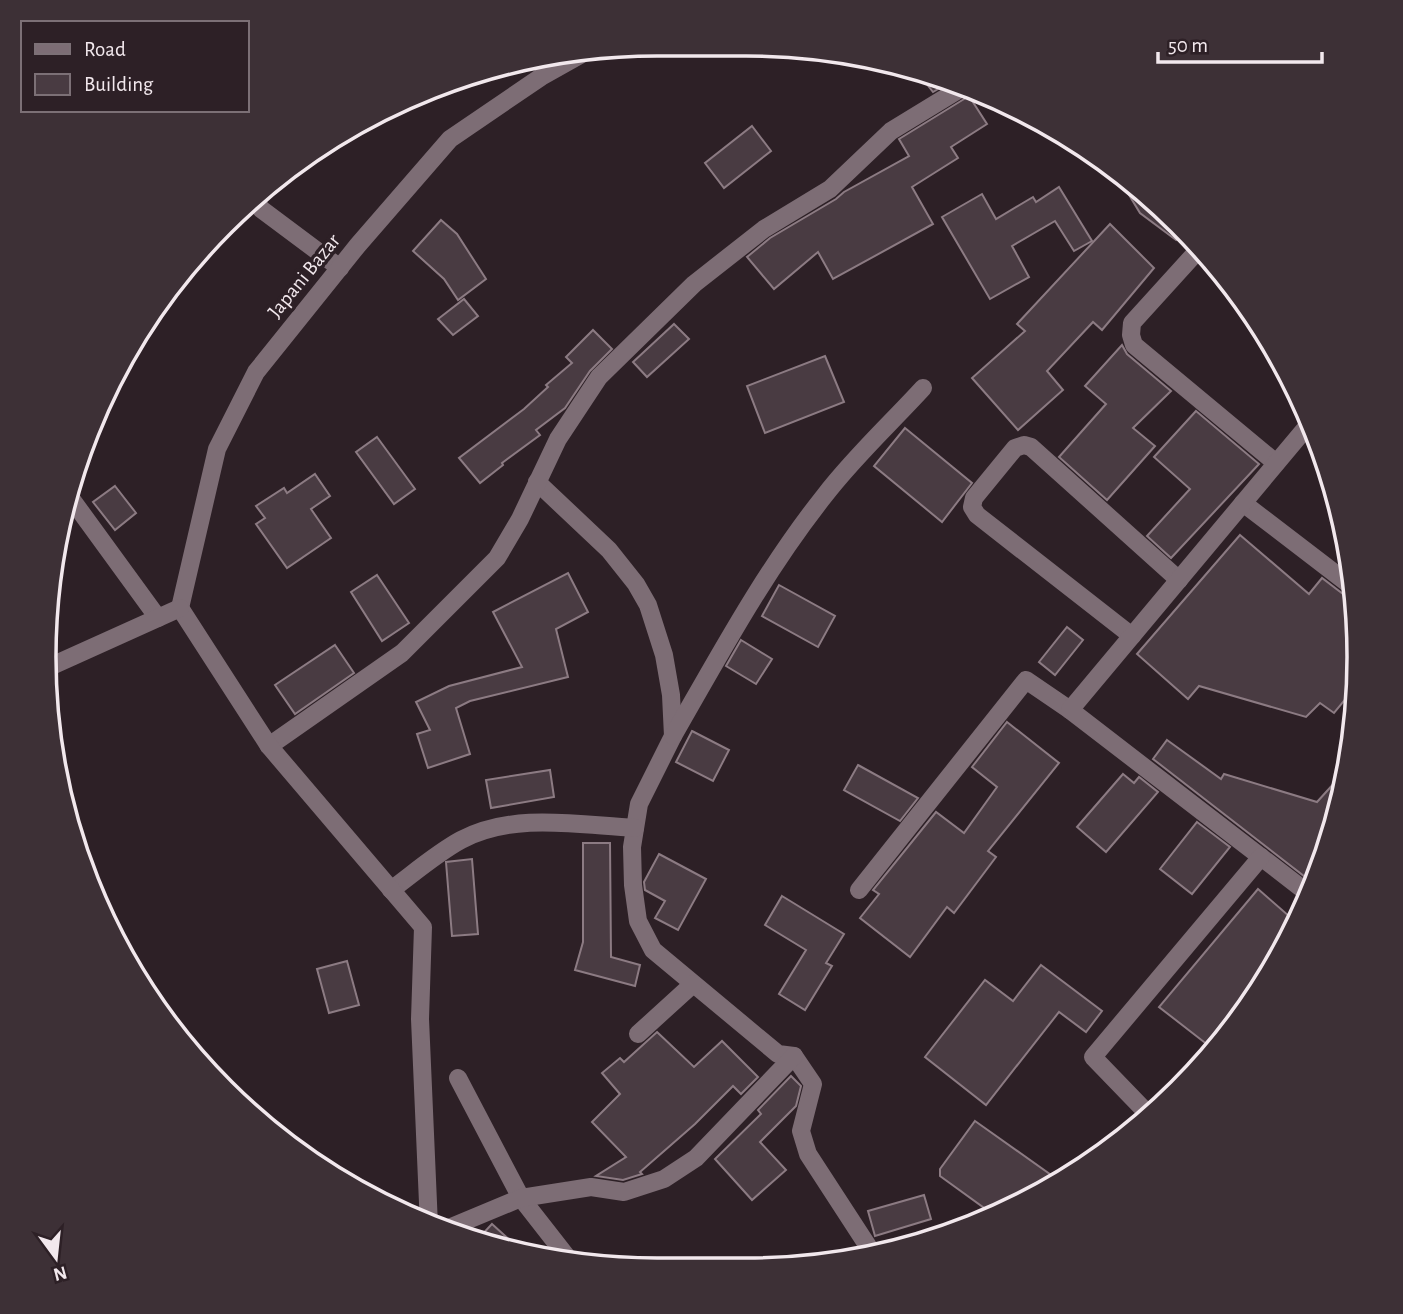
<svg xmlns="http://www.w3.org/2000/svg" width="1403" height="1314" font-family="'Alegreya Sans',sans-serif">
	<style>
		.building { fill: #493b42; stroke: #8c7b83; stroke-width: 2 }
		.lines { fill: none; stroke-linecap: round; stroke-linejoin: round }
		.minor { stroke: #7d6d75; stroke-width: 18 }
		.tertiary { stroke: #7d6d75; stroke-width: 18 }
		.labels { text-anchor: middle; dominant-baseline: central; stroke-width: 7; stroke-linejoin: round; paint-order: stroke }
		.street-label { font-size: 21px; fill: #f2e8ed; stroke: #2d2026 }
		.rim { fill: none; stroke: #f2e8ed; stroke-width: 3.5 }
	</style>
	<rect width="100%" height="100%" fill="#2d2026"/>
	<g class="building">
		<path d="M 915,69 L 950,82 L 933,92 Z"/>
		<path d="M 969,96 L 987,124 L 951,147 L 958,158 L 912,187 L 933,224 L 833,279 L 818,252 L 774,289 L 747,257 L 770,238 L 836,199 L 844,192 L 909,156 L 899,139 Z"/>
		<path d="M 752,126 L 771,151 L 724,188 L 705,163 Z"/>
		<path d="M 1121,172 L 1184,231 L 1176,240 L 1140,213 L 1117,175 Z"/>
		<path d="M 1059,187 L 1092,241 L 1074,251 L 1055,221 L 1012,246 L 1029,277 L 990,299 L 942,217 L 982,194 L 996,219 L 1033,197 L 1036,202 Z"/>
		<path d="M 441,220 L 457,234 L 486,279 L 458,300 L 444,279 L 413,251 Z"/>
		<path d="M 1110,224 L 1154,268 L 1102,330 L 1093,322 L 1047,371 L 1063,390 L 1018,430 L 972,378 L 1025,331 L 1017,324 Z"/>
		<path d="M 464,299 L 478,316 L 453,335 L 438,319 Z"/>
		<path d="M 674,324 L 689,339 L 647,377 L 633,362 Z"/>
		<path d="M 593,330 L 612,349 L 590,371 L 565,408 L 536,430 L 540,435 L 502,463 L 503,465 L 480,483 L 459,458 L 524,409 L 548,387 L 546,385 L 572,363 L 566,357 Z"/>
		<path d="M 1122,345 L 1127,354 L 1171,391 L 1133,428 L 1155,446 L 1107,500 L 1059,457 L 1106,404 L 1085,386 Z"/>
		<path d="M 825,356 L 844,402 L 765,433 L 747,386 Z"/>
		<path d="M 1196,411 L 1259,464 L 1171,558 L 1147,536 L 1190,489 L 1154,457 Z"/>
		<path d="M 905,428 L 972,483 L 942,522 L 874,466 Z"/>
		<path d="M 377,437 L 415,489 L 394,504 L 356,452 Z"/>
		<path d="M 315,474 L 330,496 L 311,509 L 331,538 L 287,568 L 256,524 L 265,518 L 256,506 L 284,488 L 287,493 Z"/>
		<path d="M 115,486 L 136,513 L 115,530 L 93,502 Z"/>
		<path d="M 1240,535 L 1309,594 L 1322,578 L 1347,597 L 1355,599 L 1358,684 L 1334,713 L 1320,703 L 1306,717 L 1199,686 L 1188,699 L 1137,654 Z"/>
		<path d="M 568,573 L 588,612 L 556,629 L 568,677 L 470,701 L 456,708 L 470,754 L 428,768 L 417,734 L 430,730 L 416,702 L 449,686 L 522,667 L 493,612 Z"/>
		<path d="M 377,575 L 409,623 L 382,641 L 351,592 Z"/>
		<path d="M 779,585 L 835,616 L 818,647 L 762,616 Z"/>
		<path d="M 1067,627 L 1083,640 L 1055,675 L 1039,662 Z"/>
		<path d="M 741,640 L 772,659 L 756,684 L 726,666 Z"/>
		<path d="M 335,645 L 354,673 L 295,714 L 275,685 Z"/>
		<path d="M 1007,722 L 1059,763 L 988,851 L 996,857 L 954,913 L 947,907 L 910,957 L 860,918 L 879,894 L 873,890 L 936,812 L 964,833 L 997,787 L 972,767 Z"/>
		<path d="M 692,731 L 729,750 L 713,781 L 676,762 Z"/>
		<path d="M 1167,740 L 1221,779 L 1224,774 L 1317,802 L 1346,770 L 1338,815 L 1313,883 L 1153,759 Z"/>
		<path d="M 858,765 L 918,798 L 900,821 L 844,790 Z"/>
		<path d="M 550,770 L 554,797 L 491,808 L 486,780 Z"/>
		<path d="M 1123,774 L 1134,783 L 1139,777 L 1158,792 L 1106,852 L 1077,827 Z"/>
		<path d="M 1197,822 L 1230,847 L 1192,894 L 1160,869 Z"/>
		<path d="M 583,843 L 610,843 L 611,957 L 640,965 L 635,986 L 575,970 L 583,942 Z"/>
		<path d="M 659,854 L 706,879 L 678,930 L 655,918 L 665,901 L 645,890 L 644,882 Z"/>
		<path d="M 472,859 L 478,934 L 452,936 L 446,862 Z"/>
		<path d="M 1258,889 L 1298,924 L 1236,1025 L 1213,1049 L 1159,1007 Z"/>
		<path d="M 782,896 L 844,934 L 826,963 L 832,966 L 805,1010 L 779,994 L 806,950 L 765,925 Z"/>
		<path d="M 347,961 L 359,1005 L 329,1013 L 317,969 Z"/>
		<path d="M 1041,965 L 1102,1011 L 1086,1032 L 1059,1012 L 986,1105 L 925,1057 L 985,980 L 1013,1001 Z"/>
		<path d="M 657,1032 L 694,1067 L 722,1041 L 758,1077 L 741,1094 L 733,1086 L 695,1124 L 640,1172 L 642,1174 L 623,1180 L 596,1176 L 626,1157 L 592,1122 L 620,1094 L 602,1073 L 620,1058 L 624,1062 Z"/>
		<path d="M 791,1076 L 801,1086 L 796,1106 L 760,1142 L 786,1170 L 752,1200 L 715,1159 L 761,1114 L 758,1110 Z"/>
		<path d="M 975,1121 L 1061,1182 L 1053,1188 L 994,1215 L 940,1176 L 940,1169 Z"/>
		<path d="M 924,1195 L 931,1219 L 875,1236 L 868,1211 Z"/>
		<path d="M 492,1224 L 526,1255 L 477,1240 Z"/>
	</g>
	<g class="lines">
		<g class="minor">
			<path d="M 255,198 L 261,209 L 340,268"/>
			<path d="M 1201,247 L 1132,323 L 1131,335 L 1134,345 L 1276,463"/>
			<path d="M 537,482 L 609,550 L 636,584 L 648,605 L 664,655 L 671,695 L 673,736 L 639,804 L 632,847 L 633,885 L 638,921 L 653,950 L 778,1054 L 794,1056 L 813,1084 L 801,1131 L 808,1154 L 873,1254"/>
			<path d="M 67,493 L 158,618"/>
			<path d="M 1243,503 L 1354,588"/>
			<path d="M 1132,636 L 977,515 L 972,507 L 974,498 L 1015,448 L 1024,445 L 1031,447 L 1179,580"/>
			<path d="M 673,736 C 720,654 766,569 825,495 C 854,457 891,423 923,388"/>
			<path d="M 269,746 L 402,653 L 497,558 L 520,519 L 558,439 L 599,377 L 694,284 L 764,229 L 830,189 L 891,131 L 963,87"/>
			<path d="M 391,890 C 414,873 437,853 461,840 C 514,812 578,825 635,828"/>
			<path d="M 859,890 L 1026,680 L 1070,710"/>
			<path d="M 1309,894 L 1070,710 L 1310,423"/>
			<path d="M 638,1034 L 693,984"/>
			<path d="M 458,1078 L 521,1198 L 571,1262"/>
			<path d="M 1151,1117 L 1093,1057 L 1261,857"/>
			<path d="M 444,1230 L 521,1198 L 591,1187 L 624,1192 L 664,1179 L 696,1158 L 794,1056"/>
		</g>
		<g class="tertiary">
			<path d="M 180,608 L 217,449 L 256,372 L 358,245 L 450,139 L 541,77 L 582,54"/>
			<path d="M 180,608 L 269,746 L 423,927 L 420,1019 L 429,1226"/>
			<path d="M 47,668 L 180,608"/>
		</g>
	</g>
	<g class="labels">
		<g class="street-label">
			<text transform="translate(304 276) rotate(-51)">Japani Bazar</text>
		</g>
	</g>
	<path d="M0 0H1403V1314H0ZM657 56H746A601 601 0 0 1 1347 657V657A601 601 0 0 1 746 1258H657A601 601 0 0 1 56 657V657A601 601 0 0 1 657 56Z" fill="#3d3036" fill-rule="evenodd"/>
	<path class="rim" d="M657 56H746A601 601 0 0 1 1347 657V657A601 601 0 0 1 746 1258H657A601 601 0 0 1 56 657V657A601 601 0 0 1 657 56Z"/>
	<rect x="21" y="21" width="228" height="91" fill="#2d2026" stroke="#7c7076" stroke-width="2"/>
	<rect x="35" y="44" width="35" height="10" fill="#7d6d75" stroke="#7c7076" stroke-width="2"/>
	<text x="84" y="56" font-size="21" fill="#f2e8ed">Road</text>
	<rect x="35" y="74" width="35" height="21" fill="#493b42" stroke="#7c7076" stroke-width="2"/>
	<text x="84" y="91" font-size="21" fill="#f2e8ed">Building</text>
	<g transform="translate(56 1258) rotate(165)" stroke="#2d2026" stroke-width="5" paint-order="stroke">
	<path d="M0-5L12 26L0 18L-12 26Z" fill="#f2e8ed"/>
	<text y="-10" font-size="19" font-weight="bold" text-anchor="middle" fill="#f2e8ed">N</text>
	</g>
	<path d="M1158 52v10h164v-10" fill="none" stroke="#f2e8ed" stroke-width="3.5"/>
	<text x="1168" y="52" font-size="21" fill="#f2e8ed" stroke="#2d2026" stroke-width="5" paint-order="stroke">50 m</text>
</svg>
